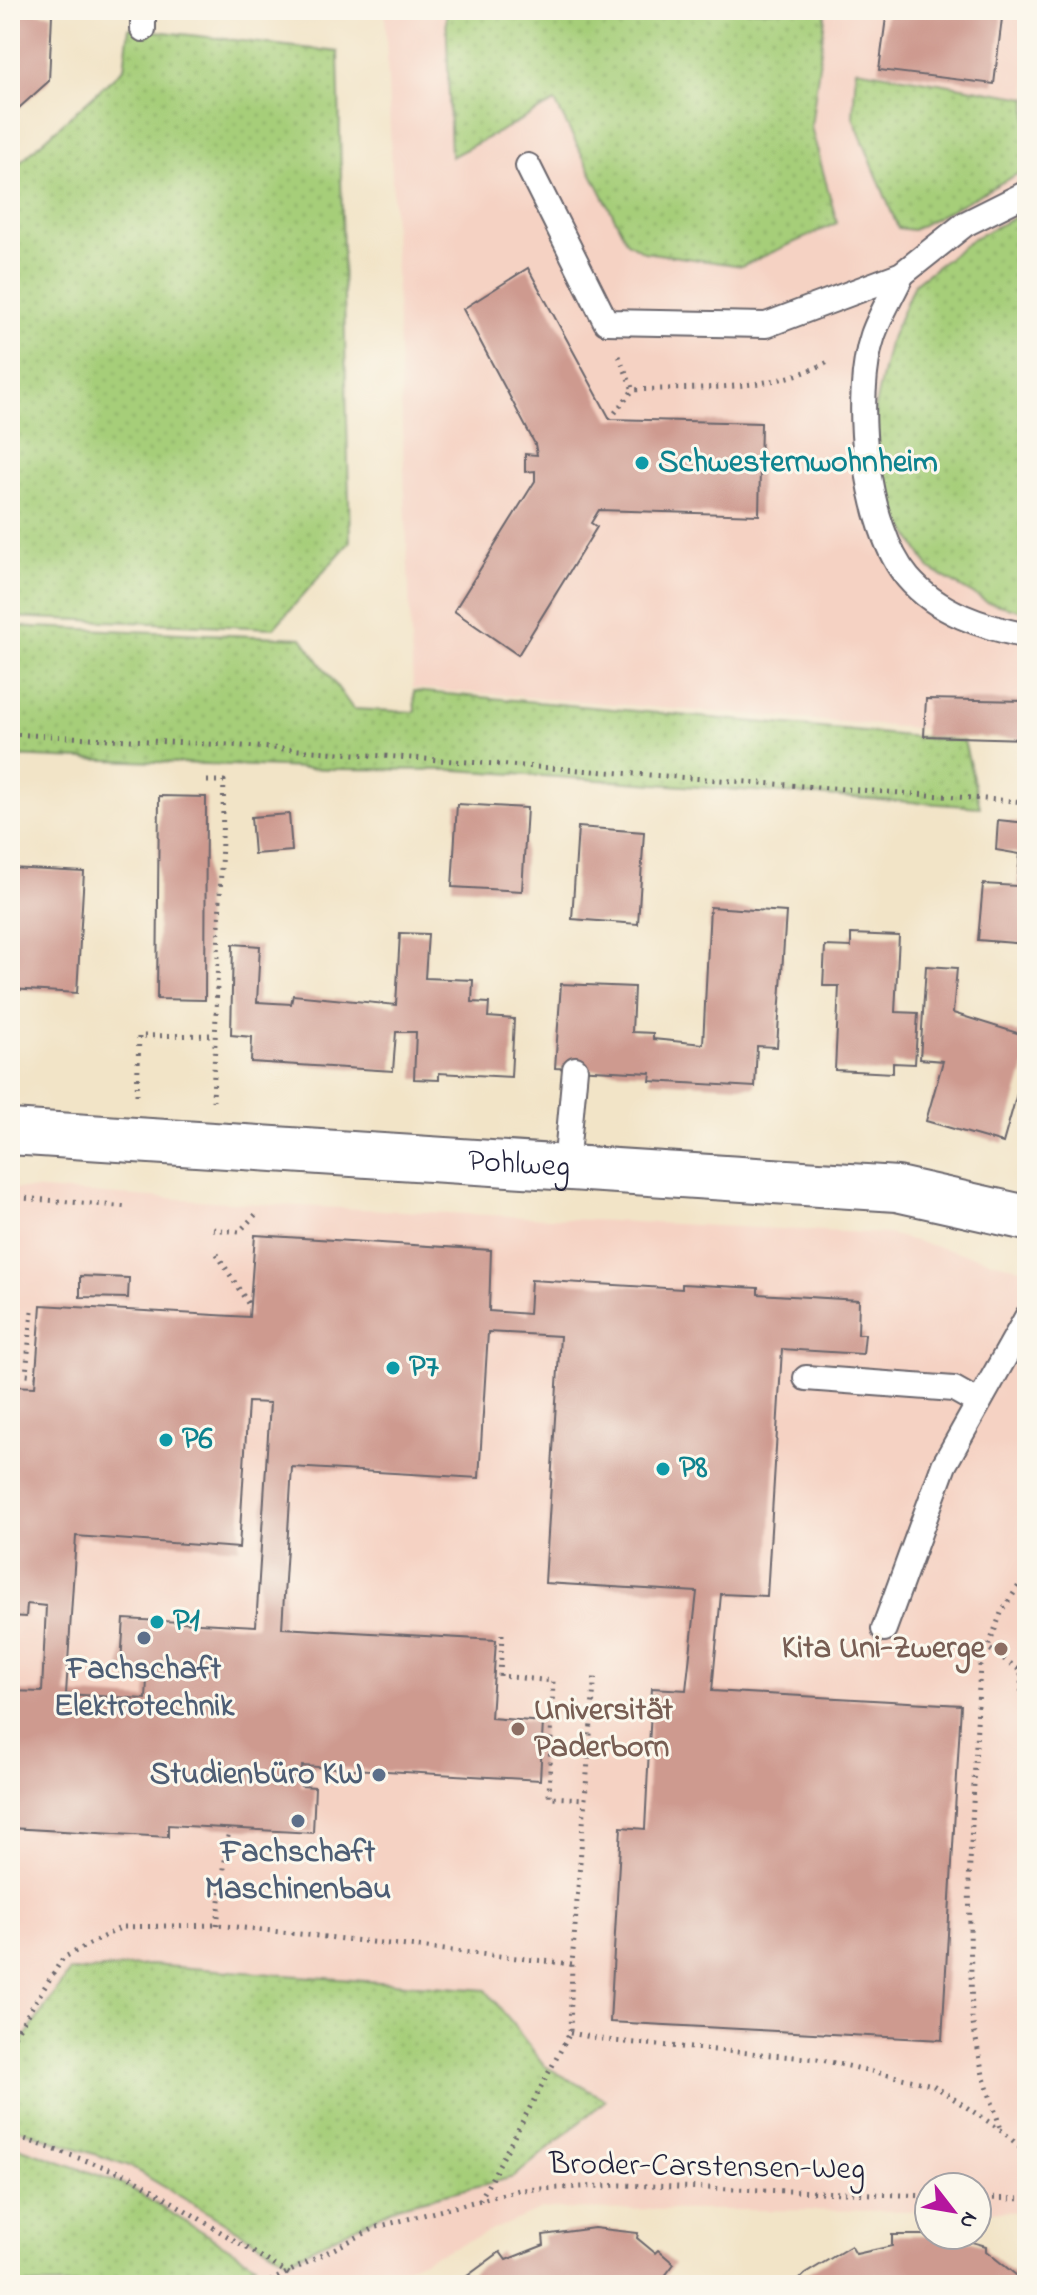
<svg xmlns="http://www.w3.org/2000/svg" width="1037" height="2295" font-family="'Indie Flower',sans-serif">
	<style>
		.built { fill: #f5d2c3 }
		.grass { fill: url(#grass-dots); stroke: #64785a; stroke-width: 2 }
		.building { fill: #ce9a8f; fill-rule: evenodd }
		.lines { fill: none; stroke-linecap: round; stroke-linejoin: round }
		.lane-casing { stroke: #6b666c; stroke-width: 28 }
		.street-casing { stroke: #6b666c; stroke-width: 48 }
		.path { stroke: #6b666c; stroke-width: 5; stroke-dasharray: 2 6; stroke-linecap: butt }
		.lane { stroke: #fff; stroke-width: 24 }
		.street { stroke: #fff; stroke-width: 44 }
		.culture-dot { fill: #0f9aa8; stroke: #fbf7ec; stroke-width: 3 }
		.service-dot { fill: #5c6f8a; stroke: #fbf7ec; stroke-width: 3 }
		.education-dot { fill: #8d6e63; stroke: #fbf7ec; stroke-width: 3 }
		.labels { text-anchor: middle; dominant-baseline: central; stroke-width: 6; stroke-linejoin: round; paint-order: stroke }
		.culture-label { font-size: 32px; font-weight: bold; fill: #0d838f; stroke: #fbf7ec; text-anchor: start }
		.street-label { font-size: 32px; fill: #22223b; stroke: #fbf7ec }
		.education-label { font-size: 32px; font-weight: bold; fill: #785e54; stroke: #fbf7ec; text-anchor: end }
		.service-label { font-size: 32px; font-weight: bold; fill: #4e5e75; stroke: #fbf7ec }
	</style>
	<defs>
		<pattern id="grass-dots" width="8" height="8" patternUnits="userSpaceOnUse" patternTransform="scale(2)"><rect width="8" height="8" fill="#a6ce79"/><path d="M2 2h.1M6 6h.1" fill="none" stroke="#8fb16a" stroke-width="1.8" stroke-linecap="round"/></pattern>
	</defs>
	<rect width="100%" height="100%" fill="#fbf7ec"/>
	<filter id="ink" filterUnits="userSpaceOnUse"><feTurbulence type="fractalNoise" baseFrequency=".0125" numOctaves="2"/><feDisplacementMap in="SourceGraphic" scale="16" xChannelSelector="R" yChannelSelector="G"/><feConvolveMatrix kernelMatrix="1 2 1 2 8 2 1 2 1" color-interpolation-filters="sRGB"/></filter>
	<filter id="wash" filterUnits="userSpaceOnUse"><feTurbulence type="fractalNoise" baseFrequency=".006" numOctaves="4" result="noise"/><feDisplacementMap in="SourceGraphic" scale="32" xChannelSelector="R" yChannelSelector="G"/><feGaussianBlur stdDeviation="1.8" result="paint"/><feColorMatrix in="noise" values="0 0 0 0 0 0 0 0 0 0 0 0 0 0 0 0 0 1.4 0 .05"/><feComposite in="paint" operator="in"/></filter>
	<g filter="url(#wash)">
		<rect width="100%" height="100%" fill="#f2e4c7"/>
		<g class="built">
			<path d="M 385,10 L 1027,10 L 1027,737 L 413,688 Z"/>
			<path d="M 10,1188 L 277,1205 L 888,1234 L 1027,1270 L 1027,2212 L 977,2211 L 977,2187 L 929,2187 L 929,2211 L 541,2209 L 366,2285 L 10,2285 Z"/>
		</g>
		<g class="grass">
			<path d="M 446,10 L 826,10 L 811,127 L 837,223 L 742,266 L 644,252 L 627,242 L 555,102 L 451,157 Z"/>
			<path d="M 129,28 L 338,52 L 350,542 L 274,628 L 10,617 L 10,171 L 124,68 Z"/>
			<path d="M 856,69 L 1027,98 L 1027,169 L 913,230 L 898,228 L 853,117 Z"/>
			<path d="M 1027,211 L 1027,612 L 987,602 L 930,569 L 881,489 L 875,406 L 889,343 L 914,284 L 974,238 Z"/>
			<path d="M 10,626 L 302,638 L 353,709 L 415,712 L 414,691 L 964,741 L 980,807 L 456,770 L 329,769 L 10,756 Z"/>
			<path d="M 150,1965 L 486,1990 L 545,2066 L 606,2100 L 514,2177 L 400,2205 L 288,2260 L 127,2165 L 10,2126 L 10,2059 L 69,1972 Z"/>
			<path d="M 10,2144 L 123,2184 L 255,2264 L 228,2285 L 10,2285 Z"/>
		</g>
		<g id="blocks">
			<g class="building">
				<path d="M 10,10 L 52,14 L 49,81 L 10,116 Z"/>
				<path d="M 887,10 L 1003,10 L 994,84 L 879,70 Z"/>
				<path d="M 528,268 L 610,419 L 761,423 L 759,515 L 599,510 L 591,523 L 597,527 L 518,655 L 454,611 L 535,481 L 535,471 L 525,472 L 525,454 L 537,455 L 535,444 L 463,309 Z"/>
				<path d="M 926,699 L 1027,701 L 1027,739 L 924,736 Z"/>
				<path d="M 159,796 L 206,797 L 205,1000 L 157,999 Z"/>
				<path d="M 457,804 L 527,808 L 522,891 L 452,887 Z"/>
				<path d="M 289,814 L 292,851 L 254,854 L 251,817 Z"/>
				<path d="M 998,820 L 1027,823 L 1027,944 L 978,940 L 983,884 L 1017,886 L 1020,854 L 996,850 Z"/>
				<path d="M 578,827 L 644,832 L 638,924 L 572,919 Z"/>
				<path d="M 10,868 L 84,872 L 77,993 L 10,989 Z"/>
				<path d="M 710,907 L 786,912 L 777,1047 L 757,1046 L 755,1087 L 650,1081 L 651,1073 L 555,1068 L 561,984 L 634,987 L 632,1032 L 653,1033 L 653,1039 L 703,1044 Z"/>
				<path d="M 400,933 L 428,934 L 425,978 L 473,980 L 472,1002 L 489,1003 L 488,1017 L 514,1019 L 511,1077 L 439,1073 L 439,1080 L 414,1079 L 416,1032 L 396,1032 L 393,1071 L 251,1062 L 252,1037 L 231,1035 L 233,944 L 260,946 L 257,1002 L 291,1004 L 293,995 L 396,1005 Z"/>
				<path d="M 851,934 L 899,936 L 895,1012 L 918,1013 L 915,1064 L 893,1063 L 893,1073 L 835,1070 L 839,986 L 823,986 L 825,946 L 851,947 Z"/>
				<path d="M 926,966 L 957,968 L 953,1013 L 1027,1036 L 1027,1058 L 1003,1143 L 926,1121 L 943,1061 L 920,1059 Z"/>
				<path d="M 255,1235 L 491,1250 L 489,1311 L 529,1314 L 531,1280 L 682,1289 L 682,1284 L 758,1288 L 758,1294 L 859,1300 L 858,1334 L 865,1334 L 863,1354 L 782,1349 L 767,1596 L 721,1594 L 712,1691 L 961,1705 L 942,2040 L 610,2022 L 621,1827 L 645,1829 L 652,1688 L 686,1690 L 697,1592 L 545,1583 L 560,1336 L 488,1332 L 479,1478 L 292,1467 L 282,1628 L 496,1640 L 491,1718 L 543,1722 L 540,1780 L 302,1766 L 301,1786 L 315,1787 L 313,1833 L 168,1825 L 168,1837 L 10,1828 L 10,1691 L 42,1692 L 46,1606 L 27,1604 L 26,1617 L 10,1616 L 10,1386 L 35,1387 L 41,1305 L 249,1317 ZM 248,1402 L 270,1403 L 256,1626 L 124,1619 L 120,1677 L 147,1679 L 146,1699 L 66,1694 L 76,1536 L 239,1548 Z"/>
				<path d="M 80,1276 L 129,1278 L 128,1298 L 80,1297 Z"/>
				<path d="M 594,2228 L 638,2233 L 637,2238 L 655,2253 L 658,2250 L 674,2264 L 658,2285 L 455,2285 L 500,2252 L 506,2260 L 544,2245 L 543,2235 Z"/>
				<path d="M 892,2235 L 948,2235 L 986,2246 L 986,2251 L 1021,2279 L 1015,2285 L 794,2285 L 805,2274 L 851,2246 L 856,2254 L 892,2246 Z"/>
			</g>
		</g>
	</g>
	<g filter="url(#ink)">
		<use href="#blocks" fill-opacity="0" stroke="#6b666c" stroke-width="2"/>
		<g class="lines">
			<defs>
				<g id="lane">
					<path d="M 143,29 L 143,10"/>
					<path d="M 528,166 L 606,322 L 766,325 L 902,274 L 965,224 L 1027,193"/>
					<path d="M 902,274 C 893,294 880,315 873,335 C 852,397 865,527 908,578 C 938,613 984,627 1027,636"/>
					<path d="M 566,1167 L 575,1069"/>
					<path d="M 806,1378 L 954,1389 L 977,1402"/>
					<path d="M 884,1629 L 944,1465 L 1027,1317"/>
				</g>
				<g id="street">
					<path id="s1" d="M 10,1132 L 897,1189 L 1027,1218"/>
				</g>
			</defs>
			<use href="#lane" class="lane-casing"/>
			<use href="#street" class="street-casing"/>
			<g class="path">
				<path d="M 619,356 L 633,390 C 696,387 773,392 830,361"/>
				<path d="M 610,419 L 633,390"/>
				<path d="M 10,734 L 229,745 L 1027,802"/>
				<path d="M 207,781 L 224,781 L 213,1101"/>
				<path d="M 137,1095 L 139,1036 L 215,1035"/>
				<path d="M 10,1197 L 129,1207"/>
				<path d="M 213,1229 L 239,1232 L 258,1212"/>
				<path d="M 217,1254 L 249,1305"/>
				<path d="M 32,1311 L 26,1374 L 36,1375"/>
				<path d="M 1027,1573 L 1001,1613 L 988,1648 L 1021,1671 L 1022,1720 L 1027,1734"/>
				<path d="M 502,1634 L 500,1676 L 553,1681 L 549,1797 L 585,1799"/>
				<path d="M 980,1665 L 969,1883 L 972,2019 L 983,2075 L 1001,2129"/>
				<path d="M 217,1925 L 229,1828"/>
				<path d="M 570,2033 L 613,2041 L 817,2059 L 933,2085 L 1001,2130 L 1027,2153"/>
				<path d="M 10,2042 L 63,1958 L 122,1927 L 217,1925 L 572,1964"/>
				<path d="M 10,2134 L 130,2176 L 289,2274"/>
				<path d="M 977,2198 L 1027,2199"/>
				<path d="M 480,2200 L 570,2033 L 572,1964 L 595,1672"/>
				<path d="M 263,2285 L 377,2227 L 519,2190 L 622,2185 L 929,2196"/>
			</g>
			<use href="#lane" class="lane"/>
			<use href="#street" class="street"/>
		</g>
	</g>
	<g class="culture-dot">
		<circle cx="642" cy="463" r="8"/>
		<circle cx="393" cy="1368" r="8"/>
		<circle cx="166" cy="1440" r="8"/>
		<circle cx="663" cy="1469" r="8"/>
		<circle cx="157" cy="1622" r="8"/>
	</g>
	<g class="service-dot">
		<circle cx="144" cy="1638" r="8"/>
		<circle cx="379" cy="1775" r="8"/>
		<circle cx="298" cy="1821" r="8"/>
	</g>
	<g class="education-dot">
		<circle cx="1001" cy="1649" r="8"/>
		<circle cx="518" cy="1729" r="8"/>
	</g>
	<g class="labels">
		<g class="culture-label">
			<text x="658" y="463">Schwesternwohnheim</text>
			<text x="409" y="1368">P7</text>
			<text x="182" y="1440">P6</text>
			<text x="679" y="1469">P8</text>
			<text x="173" y="1622">P1</text>
		</g>
		<g class="street-label">
			<text stroke="none"><textPath href="#s1" startOffset="510">Pohlweg</textPath></text>
			<text transform="translate(707 2168) rotate(1)">Broder-Carstensen-Weg</text>
		</g>
		<g class="education-label">
			<text x="985" y="1649">Kita Uni-Zwerge</text>
			<text x="534" y="1711" text-anchor="start">Universität<tspan x="534" dy="37">Paderborn</tspan></text>
		</g>
		<g class="service-label">
			<text x="144" y="1670">Fachschaft<tspan x="144" dy="37">Elektrotechnik</tspan></text>
			<text x="363" y="1775" text-anchor="end">Studienbüro KW</text>
			<text x="298" y="1853">Fachschaft<tspan x="298" dy="37">Maschinenbau</tspan></text>
		</g>
	</g>
	<rect width="1037" height="2295" fill="none" stroke="#fbf7ec" stroke-width="40"/>
	<g transform="translate(953 2211) rotate(121)"><circle r="38" fill="#fbf7ec" stroke="#a4a2a5" stroke-width="2"/>
	<path d="M0-6L14 30L0 20L-14 30Z" fill="#b5179e"/>
	<text y="-12" font-size="22" font-weight="bold" text-anchor="middle" fill="#22223b">N</text>
	</g>
</svg>
